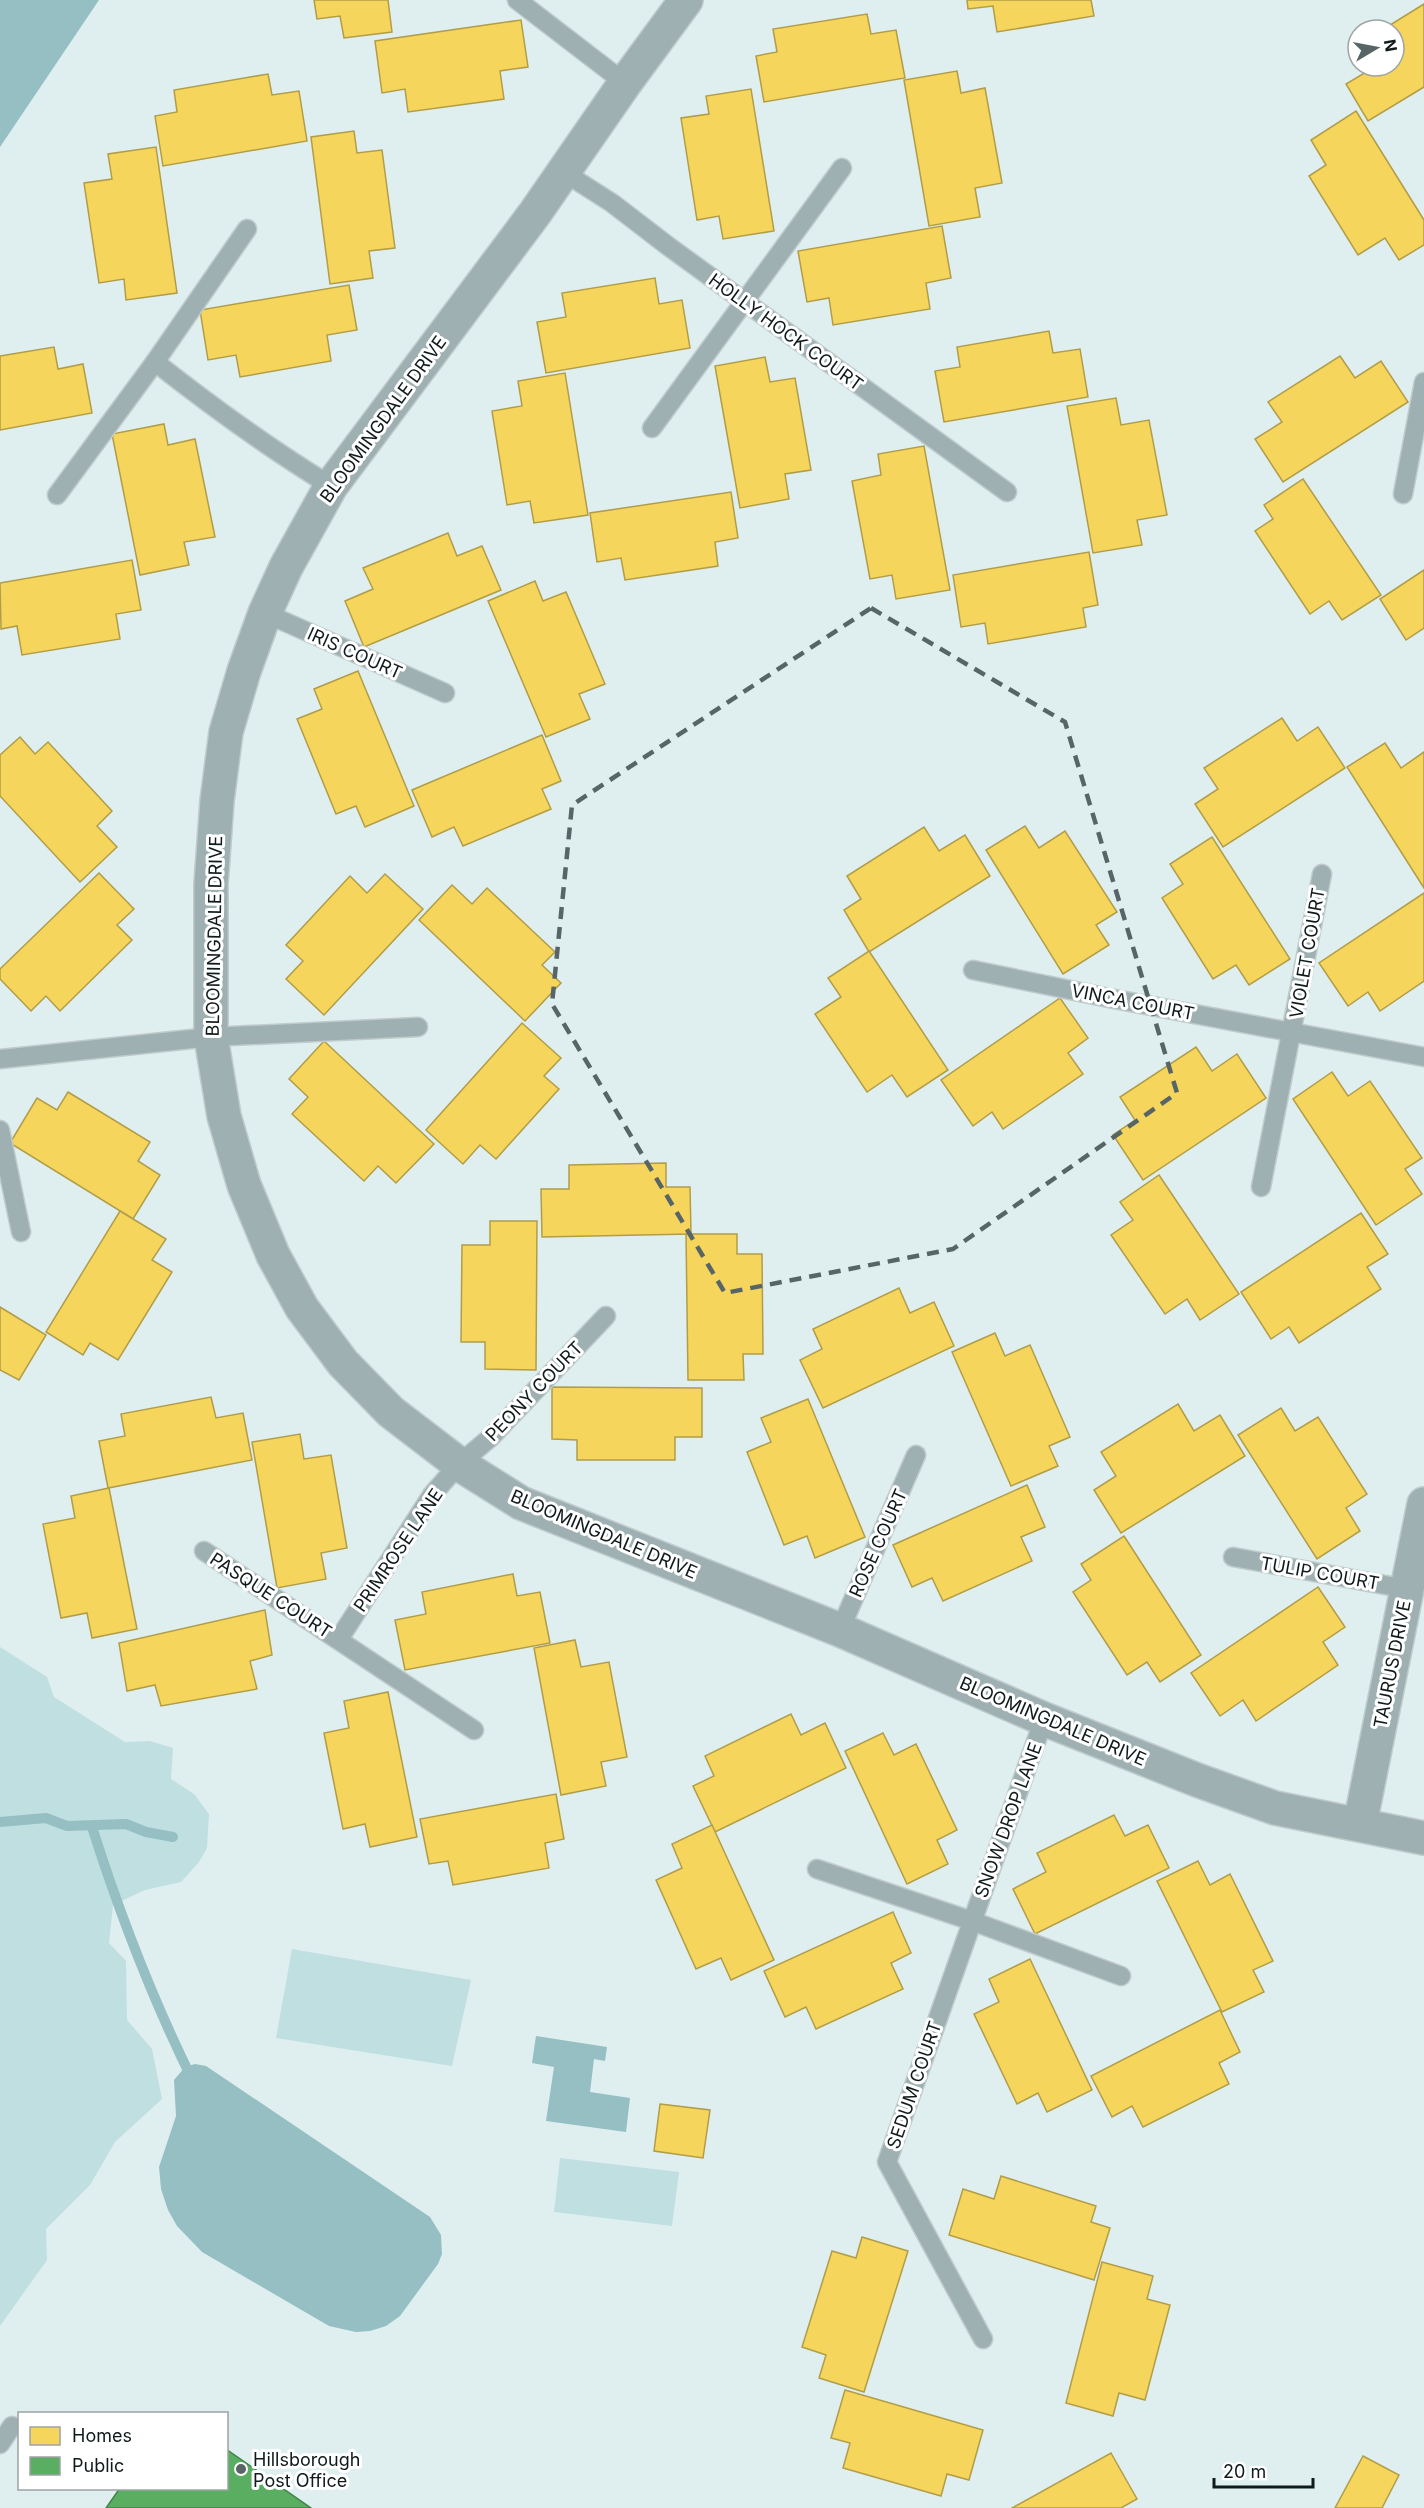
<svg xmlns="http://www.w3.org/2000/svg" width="1424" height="2508" font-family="Inter,sans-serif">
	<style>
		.green { fill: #c0dfe1 }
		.water { fill: #95bfc2 }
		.homes { fill: #f6d55c; stroke: #b19d48; stroke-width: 1.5 }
		.public { fill: #5aae61; stroke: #44824c; stroke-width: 1.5 }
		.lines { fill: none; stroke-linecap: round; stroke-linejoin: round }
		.stream { stroke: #95bfc2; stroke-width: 10 }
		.service-casing { stroke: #c0cbcc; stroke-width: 21 }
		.minor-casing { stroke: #c0cbcc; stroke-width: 36 }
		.service { stroke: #9eb0b1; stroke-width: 18 }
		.minor { stroke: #9eb0b1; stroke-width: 33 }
		.marked { fill: none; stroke: #586566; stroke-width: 4.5; stroke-dasharray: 12 8; stroke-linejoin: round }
		.poi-dot { fill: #586566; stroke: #fff; stroke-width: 2 }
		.labels { text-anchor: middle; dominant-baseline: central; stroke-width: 6; stroke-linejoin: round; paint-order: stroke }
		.street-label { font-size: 18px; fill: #101a1b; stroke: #fff }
		.poi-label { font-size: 18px; fill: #101a1b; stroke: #fff; text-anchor: start }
	</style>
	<rect width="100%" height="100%" fill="#dfeff0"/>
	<g class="green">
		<path d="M 0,1647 L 47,1677 L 54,1697 L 125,1742 L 150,1741 L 173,1748 L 171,1779 L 194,1794 L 209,1814 L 207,1848 L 199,1862 L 181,1882 L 145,1890 L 113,1905 L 109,1943 L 126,1961 L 127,2020 L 152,2049 L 162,2099 L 115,2142 L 90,2185 L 46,2229 L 47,2260 L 0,2326 Z"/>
		<path d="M 292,1949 L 471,1980 L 452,2066 L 276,2038 Z"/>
		<path d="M 560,2158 L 679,2172 L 672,2226 L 554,2212 Z"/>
	</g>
	<g class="water">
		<path d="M 0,0 L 99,0 L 0,147 Z"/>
		<path d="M 536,2036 L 607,2047 L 605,2061 L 594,2059 L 590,2092 L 630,2098 L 626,2132 L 546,2121 L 554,2067 L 532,2063 Z"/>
		<path d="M 195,2064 L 206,2066 L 430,2217 L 441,2235 L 442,2254 L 438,2264 L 400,2316 L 386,2326 L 370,2331 L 356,2332 L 329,2326 L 202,2252 L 177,2226 L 168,2210 L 161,2189 L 159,2167 L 176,2116 L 174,2080 L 185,2067 Z"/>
	</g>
	<g class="homes">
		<path d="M 314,0 L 388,0 L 392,32 L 344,38 L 340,16 L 317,19 Z"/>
		<path d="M 967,0 L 1091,0 L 1094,16 L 997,32 L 993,6 L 968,9 Z"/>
		<path d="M 1424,4 L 1424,87 L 1368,121 L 1346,84 L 1368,71 L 1365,66 L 1394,66 L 1394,30 L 1382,30 Z"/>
		<path d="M 867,14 L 871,34 L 896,30 L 905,78 L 764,102 L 756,56 L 777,52 L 773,29 Z"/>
		<path d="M 521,20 L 528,67 L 500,71 L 504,99 L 408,112 L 405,89 L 382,93 L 375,41 Z"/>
		<path d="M 957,71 L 961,93 L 985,88 L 1002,183 L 975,188 L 980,217 L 929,226 L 904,80 Z"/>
		<path d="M 268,74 L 272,95 L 299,91 L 307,141 L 163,166 L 155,116 L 177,112 L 174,90 Z"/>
		<path d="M 751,89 L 774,231 L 723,239 L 719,216 L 697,220 L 681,118 L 709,114 L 706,96 Z"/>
		<path d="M 1356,111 L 1424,220 L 1424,245 L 1399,260 L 1385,238 L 1358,255 L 1309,176 L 1326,165 L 1311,140 Z"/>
		<path d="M 354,131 L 357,153 L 382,150 L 395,248 L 369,251 L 373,278 L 330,284 L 311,137 Z"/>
		<path d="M 156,147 L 177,293 L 126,300 L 124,279 L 99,283 L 84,183 L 112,179 L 108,154 Z"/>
		<path d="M 942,226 L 951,278 L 926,283 L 930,309 L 833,325 L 829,298 L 807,302 L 798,251 Z"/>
		<path d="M 655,278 L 659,304 L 682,300 L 690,348 L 546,373 L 537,322 L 566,317 L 562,293 Z"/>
		<path d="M 349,285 L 357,330 L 327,335 L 331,361 L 240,377 L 236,355 L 208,360 L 200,310 Z"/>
		<path d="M 1049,331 L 1053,353 L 1080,349 L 1088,397 L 944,422 L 935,371 L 960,367 L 957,347 Z"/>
		<path d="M 54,347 L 58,369 L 83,364 L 92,413 L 0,430 L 0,356 Z"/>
		<path d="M 1340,356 L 1355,378 L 1381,361 L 1408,402 L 1283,482 L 1255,439 L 1282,422 L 1268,402 Z"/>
		<path d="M 765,357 L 770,382 L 795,378 L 811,470 L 785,474 L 789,499 L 740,508 L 715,366 Z"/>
		<path d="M 565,373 L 588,515 L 534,523 L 530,501 L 507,505 L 492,411 L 522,406 L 518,381 Z"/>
		<path d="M 1116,398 L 1121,425 L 1149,420 L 1167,515 L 1137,520 L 1142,545 L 1093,553 L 1067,406 Z"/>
		<path d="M 164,424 L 168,445 L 195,439 L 215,537 L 184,542 L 189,565 L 140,575 L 112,434 Z"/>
		<path d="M 924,446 L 950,590 L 896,599 L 892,575 L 870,579 L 852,481 L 881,475 L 878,454 Z"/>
		<path d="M 1303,479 L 1381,595 L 1342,620 L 1329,601 L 1310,614 L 1255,531 L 1273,519 L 1264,505 Z"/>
		<path d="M 731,492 L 738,538 L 715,542 L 718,566 L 625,580 L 621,558 L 597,562 L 590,513 Z"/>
		<path d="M 448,533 L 457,556 L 482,546 L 501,590 L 364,647 L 345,601 L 373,589 L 363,568 Z"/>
		<path d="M 1089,552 L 1098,605 L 1083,608 L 1086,627 L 988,644 L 985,623 L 961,627 L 953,575 Z"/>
		<path d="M 132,560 L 141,610 L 116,614 L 120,639 L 22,655 L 17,626 L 1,629 L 0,583 Z"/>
		<path d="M 1424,570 L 1424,628 L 1406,640 L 1380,599 Z"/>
		<path d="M 535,581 L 543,601 L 566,592 L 605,684 L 579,694 L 590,719 L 546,737 L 488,601 Z"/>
		<path d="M 358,671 L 414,806 L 365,827 L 356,806 L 336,814 L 297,719 L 322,709 L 314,689 Z"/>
		<path d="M 1282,718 L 1297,741 L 1318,727 L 1345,768 L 1223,847 L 1195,804 L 1218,789 L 1204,768 Z"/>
		<path d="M 542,735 L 561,781 L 542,789 L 551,809 L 463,846 L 454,827 L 432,837 L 412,790 Z"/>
		<path d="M 20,737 L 35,754 L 48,742 L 112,811 L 97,826 L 117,847 L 80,882 L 0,796 L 0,755 Z"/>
		<path d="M 1385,743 L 1401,768 L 1424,752 L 1424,888 L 1347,767 Z"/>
		<path d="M 1025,826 L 1039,848 L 1065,831 L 1117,912 L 1096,925 L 1109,945 L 1063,974 L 986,850 Z"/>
		<path d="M 924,827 L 939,851 L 965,835 L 990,876 L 869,952 L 844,910 L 861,899 L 847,876 Z"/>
		<path d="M 1212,837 L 1290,959 L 1249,985 L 1236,965 L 1213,979 L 1162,898 L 1183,884 L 1170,864 Z"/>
		<path d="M 99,873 L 134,909 L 117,925 L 132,940 L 60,1011 L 46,996 L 31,1011 L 0,979 L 0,969 Z"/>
		<path d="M 385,874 L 423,909 L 324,1015 L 286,979 L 303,961 L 286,945 L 350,876 L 367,893 Z"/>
		<path d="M 452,885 L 472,904 L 487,888 L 555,952 L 542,965 L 561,983 L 525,1021 L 419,920 Z"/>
		<path d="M 1424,893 L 1424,981 L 1380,1011 L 1368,992 L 1348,1006 L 1319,963 Z"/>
		<path d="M 869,951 L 948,1070 L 907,1097 L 892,1075 L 867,1092 L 815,1014 L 841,997 L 828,978 Z"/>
		<path d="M 1060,998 L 1088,1038 L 1068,1053 L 1083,1074 L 1003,1129 L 992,1112 L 973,1126 L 941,1080 Z"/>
		<path d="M 522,1023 L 561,1058 L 544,1076 L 559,1089 L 496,1159 L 480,1145 L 463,1164 L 426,1130 Z"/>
		<path d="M 324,1041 L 434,1144 L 396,1183 L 378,1166 L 364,1181 L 292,1114 L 308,1097 L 289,1079 Z"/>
		<path d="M 1196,1047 L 1212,1071 L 1237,1054 L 1266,1098 L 1143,1180 L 1113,1135 L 1135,1120 L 1120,1097 Z"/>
		<path d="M 1332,1072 L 1348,1096 L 1370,1081 L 1422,1158 L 1405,1169 L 1422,1194 L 1376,1225 L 1293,1099 Z"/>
		<path d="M 68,1092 L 150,1142 L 138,1161 L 160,1175 L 133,1219 L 10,1143 L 37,1098 L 57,1110 Z"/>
		<path d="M 666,1163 L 666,1187 L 690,1187 L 691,1234 L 542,1237 L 541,1189 L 569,1189 L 569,1165 Z"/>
		<path d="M 1159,1175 L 1239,1294 L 1200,1320 L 1187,1299 L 1165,1314 L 1111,1235 L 1133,1220 L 1120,1202 Z"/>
		<path d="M 120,1211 L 166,1239 L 152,1260 L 172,1272 L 118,1360 L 90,1343 L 83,1355 L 46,1332 Z"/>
		<path d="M 1361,1213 L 1388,1254 L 1367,1267 L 1381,1289 L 1299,1343 L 1289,1327 L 1271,1339 L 1241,1292 Z"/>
		<path d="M 490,1221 L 537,1221 L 536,1370 L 485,1369 L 485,1342 L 461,1342 L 462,1245 L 490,1245 Z"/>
		<path d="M 686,1234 L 737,1234 L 737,1254 L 762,1254 L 763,1354 L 743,1354 L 744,1380 L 688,1380 Z"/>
		<path d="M 899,1288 L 910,1313 L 934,1302 L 954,1346 L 823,1408 L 800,1360 L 822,1349 L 813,1329 Z"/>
		<path d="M 0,1307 L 46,1335 L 19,1380 L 0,1370 Z"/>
		<path d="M 995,1333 L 1005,1356 L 1030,1345 L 1070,1437 L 1049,1446 L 1058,1466 L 1011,1486 L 952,1352 Z"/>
		<path d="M 552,1387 L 702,1388 L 702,1437 L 675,1437 L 675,1460 L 577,1460 L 577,1440 L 552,1439 Z"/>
		<path d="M 211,1397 L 216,1418 L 243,1413 L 252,1460 L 108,1488 L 99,1441 L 125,1436 L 121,1414 Z"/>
		<path d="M 808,1399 L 865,1537 L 815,1558 L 807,1536 L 784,1545 L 747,1452 L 771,1442 L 761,1418 Z"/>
		<path d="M 1178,1404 L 1194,1431 L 1220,1415 L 1245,1456 L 1121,1533 L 1094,1490 L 1116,1476 L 1101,1452 Z"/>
		<path d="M 1281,1408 L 1295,1431 L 1318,1417 L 1367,1494 L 1346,1508 L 1360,1531 L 1317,1559 L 1238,1435 Z"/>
		<path d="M 300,1434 L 304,1459 L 331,1455 L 347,1548 L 321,1553 L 326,1579 L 277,1588 L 252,1442 Z"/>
		<path d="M 1027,1485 L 1045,1527 L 1021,1537 L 1032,1561 L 943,1601 L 932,1578 L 912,1587 L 893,1545 Z"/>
		<path d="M 109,1488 L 137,1629 L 92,1638 L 87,1613 L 61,1618 L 43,1524 L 75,1518 L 71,1496 Z"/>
		<path d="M 1124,1536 L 1201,1655 L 1160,1682 L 1147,1662 L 1127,1675 L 1073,1592 L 1091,1580 L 1081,1564 Z"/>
		<path d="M 513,1574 L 517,1596 L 540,1592 L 550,1643 L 405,1670 L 395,1620 L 426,1614 L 422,1592 Z"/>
		<path d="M 1318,1587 L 1345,1627 L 1323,1642 L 1338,1665 L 1256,1721 L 1243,1700 L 1220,1716 L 1191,1673 Z"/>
		<path d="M 265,1610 L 272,1655 L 250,1661 L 257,1689 L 161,1706 L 155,1685 L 127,1691 L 119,1643 Z"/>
		<path d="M 575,1640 L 581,1667 L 609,1662 L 627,1757 L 601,1762 L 606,1786 L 561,1795 L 534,1648 Z"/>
		<path d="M 388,1692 L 417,1837 L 370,1847 L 365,1824 L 343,1829 L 324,1733 L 349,1728 L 344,1701 Z"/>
		<path d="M 791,1714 L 801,1735 L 825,1723 L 846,1768 L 715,1832 L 693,1786 L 714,1776 L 705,1756 Z"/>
		<path d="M 883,1733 L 894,1755 L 916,1744 L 957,1830 L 937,1840 L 948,1864 L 907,1884 L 845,1751 Z"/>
		<path d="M 556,1794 L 564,1839 L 545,1843 L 549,1868 L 453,1885 L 448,1861 L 429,1864 L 420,1819 Z"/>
		<path d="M 1114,1815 L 1125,1836 L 1148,1825 L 1169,1868 L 1035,1934 L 1013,1889 L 1046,1872 L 1037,1853 Z"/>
		<path d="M 712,1825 L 774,1960 L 731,1980 L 721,1958 L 696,1969 L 656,1880 L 682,1868 L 672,1844 Z"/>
		<path d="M 1198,1861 L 1210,1885 L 1230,1874 L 1273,1961 L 1253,1970 L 1264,1992 L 1222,2012 L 1157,1881 Z"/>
		<path d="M 893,1912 L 911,1953 L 891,1963 L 903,1989 L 816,2029 L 806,2007 L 785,2017 L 764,1971 Z"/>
		<path d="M 1030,1959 L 1092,2090 L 1047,2112 L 1038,2093 L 1017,2104 L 974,2014 L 999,2002 L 989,1979 Z"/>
		<path d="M 1220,2010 L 1240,2052 L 1219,2063 L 1229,2084 L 1143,2127 L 1132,2106 L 1112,2117 L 1091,2076 Z"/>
		<path d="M 660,2104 L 710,2110 L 703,2158 L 654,2151 Z"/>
		<path d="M 1001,2176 L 1096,2206 L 1091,2222 L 1110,2228 L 1094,2280 L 949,2235 L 963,2189 L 994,2199 Z"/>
		<path d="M 862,2237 L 908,2251 L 864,2392 L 819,2378 L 826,2355 L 802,2347 L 832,2251 L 856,2258 Z"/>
		<path d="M 1102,2262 L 1153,2276 L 1147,2299 L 1170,2305 L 1145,2400 L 1119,2393 L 1113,2416 L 1066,2403 Z"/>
		<path d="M 845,2390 L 983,2430 L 969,2480 L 947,2474 L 941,2496 L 843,2468 L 850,2443 L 831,2438 Z"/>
		<path d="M 1111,2453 L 1137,2499 L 1121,2508 L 1012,2508 Z"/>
		<path d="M 1363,2456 L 1399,2475 L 1382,2508 L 1335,2508 Z"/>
	</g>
	<path class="public" d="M 226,2449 L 311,2508 L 106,2508 L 120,2488 L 226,2488 Z"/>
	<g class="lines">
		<g class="stream">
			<path d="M 0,1822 L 46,1818 L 67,1826 L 126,1824 L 146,1832 L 173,1837"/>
			<path d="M 92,1827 C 119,1912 152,1998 192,2079"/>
		</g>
		<defs>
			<g id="service">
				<path d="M 517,0 L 625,83"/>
				<path d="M 565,173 L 612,203 L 668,246 L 1007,492"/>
				<path d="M 155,362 C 211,406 270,449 331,486"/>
				<path d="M 652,428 L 842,168"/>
				<path d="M 1403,494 L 1424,382"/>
				<path d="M 57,495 L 155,362 L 247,229"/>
				<path d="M 265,613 L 445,693"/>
				<path d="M 973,970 L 1109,998 L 1424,1057"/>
				<path d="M 0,1059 L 211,1037 L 418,1027"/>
				<path d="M 0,1130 L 21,1232"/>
				<path d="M 1261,1187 L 1322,874"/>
				<path d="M 204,1551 L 474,1730"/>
				<path d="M 1233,1557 L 1407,1589"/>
				<path d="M 840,1630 L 916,1455"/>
				<path d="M 339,1639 L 432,1495 L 459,1464 L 491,1437 L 606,1316"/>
				<path d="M 817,1869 L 972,1921 L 1121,1976"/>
				<path d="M 983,2339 L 887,2162 L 1044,1719"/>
				<path d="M 0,2444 L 12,2426"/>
			</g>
			<g id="minor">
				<path d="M 686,0 L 625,83 L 535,213 L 331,486 L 286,567 L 265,613 L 244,671 L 226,732 L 217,801 L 211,884 L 211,1037 L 224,1116 L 244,1185 L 273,1255 L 302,1308 L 343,1363 L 391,1412 L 459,1464 L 521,1503 L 840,1630 L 1044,1719 L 1197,1780 L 1275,1808 L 1424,1838"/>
				<path d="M 1360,1824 L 1424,1504"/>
			</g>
		</defs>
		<use href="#service" class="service-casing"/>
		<use href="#minor" class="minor-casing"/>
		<use href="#service" class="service"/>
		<use href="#minor" class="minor"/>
	</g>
	<path class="marked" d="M 871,608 L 1065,722 L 1177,1093 L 953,1249 L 725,1293 L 552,1004 L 572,805 Z"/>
	<circle class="poi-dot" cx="241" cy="2469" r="6"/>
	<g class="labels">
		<g class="street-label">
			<text transform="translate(786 332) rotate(36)">HOLLY HOCK COURT</text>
			<text transform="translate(383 419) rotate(-54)">BLOOMINGDALE DRIVE</text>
			<text transform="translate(355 653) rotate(24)">IRIS COURT</text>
			<text transform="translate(214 936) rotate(-89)">BLOOMINGDALE DRIVE</text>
			<text transform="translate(1307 953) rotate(-80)">VIOLET COURT</text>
			<text transform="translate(1133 1002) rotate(11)">VINCA COURT</text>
			<text transform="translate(534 1391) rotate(-46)">PEONY COURT</text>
			<text transform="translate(604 1534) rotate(23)">BLOOMINGDALE DRIVE</text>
			<text transform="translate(878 1543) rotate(-66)">ROSE COURT</text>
			<text transform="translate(398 1550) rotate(-56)">PRIMROSE LANE</text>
			<text transform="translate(1320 1573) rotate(10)">TULIP COURT</text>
			<text transform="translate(271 1595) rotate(33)">PASQUE COURT</text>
			<text transform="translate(1392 1664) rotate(-79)">TAURUS DRIVE</text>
			<text transform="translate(1053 1721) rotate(23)">BLOOMINGDALE DRIVE</text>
			<text transform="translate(1008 1820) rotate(-70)">SNOW DROP LANE</text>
			<text transform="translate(914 2085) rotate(-71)">SEDUM COURT</text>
		</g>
		<g class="poi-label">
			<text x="253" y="2459">Hillsborough<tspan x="253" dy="21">Post Office</tspan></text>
		</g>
	</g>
	<rect x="18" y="2412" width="210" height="78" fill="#ffffff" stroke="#9fa3a4" stroke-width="1.5"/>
	<rect x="30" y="2427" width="30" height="18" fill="#f6d55c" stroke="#9fa3a4" stroke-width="1.5"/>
	<text x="72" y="2442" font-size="18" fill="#101a1b">Homes</text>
	<rect x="30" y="2457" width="30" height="18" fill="#5aae61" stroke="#9fa3a4" stroke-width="1.5"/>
	<text x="72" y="2472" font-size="18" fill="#101a1b">Public</text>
	<g transform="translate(1376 48) rotate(80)"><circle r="28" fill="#ffffff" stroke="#9fa3a4" stroke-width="1.5"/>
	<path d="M0-4.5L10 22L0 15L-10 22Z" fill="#586566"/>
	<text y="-9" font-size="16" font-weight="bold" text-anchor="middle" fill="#101a1b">N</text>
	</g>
	<path d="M1214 2478v9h99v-9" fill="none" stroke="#101a1b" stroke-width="3"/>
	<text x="1223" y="2478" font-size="18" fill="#101a1b" stroke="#ffffff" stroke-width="4.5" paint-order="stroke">20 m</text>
</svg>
